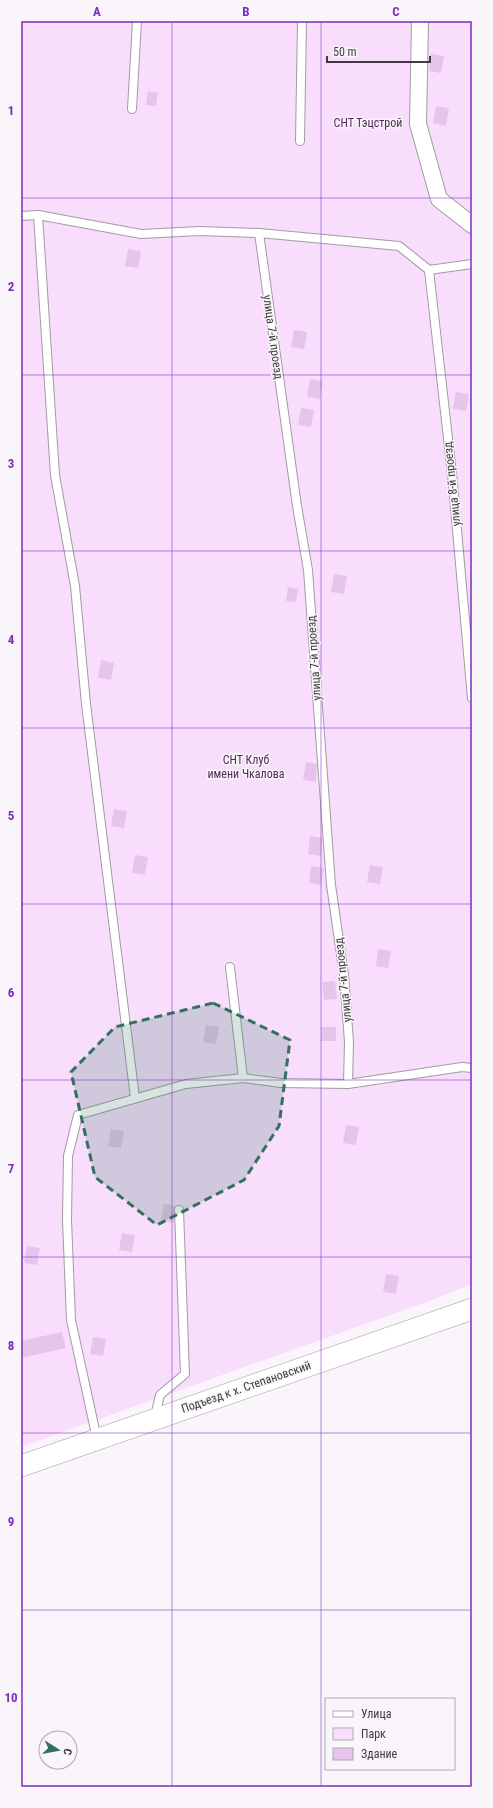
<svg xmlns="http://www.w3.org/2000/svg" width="493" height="1808" font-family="'Roboto Condensed',sans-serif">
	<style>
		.green { fill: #f8defc }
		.building { fill: #e6c4ec }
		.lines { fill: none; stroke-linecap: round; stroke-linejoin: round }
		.service-casing { stroke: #a19ca1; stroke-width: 10 }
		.minor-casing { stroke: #a19ca1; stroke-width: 18 }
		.tertiary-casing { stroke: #a19ca1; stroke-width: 22 }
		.service { stroke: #fff; stroke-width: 8 }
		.minor { stroke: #fff; stroke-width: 16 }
		.tertiary { stroke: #fff; stroke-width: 21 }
		.marked { fill: #32715e; fill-opacity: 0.2; stroke: #32715e; stroke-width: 3; stroke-dasharray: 8 5; stroke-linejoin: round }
		.grid { fill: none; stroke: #7b2cbf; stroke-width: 1; stroke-opacity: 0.55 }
		.labels { text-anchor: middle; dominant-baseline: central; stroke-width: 3; stroke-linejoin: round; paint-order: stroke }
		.park-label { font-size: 12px; fill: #522959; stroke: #f9f5fa }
		.street-label { font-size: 12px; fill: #3e3c3e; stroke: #f9f5fa }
		.neatline { fill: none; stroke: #7b2cbf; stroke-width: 1.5 }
		.grid-label { font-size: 13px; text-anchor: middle; font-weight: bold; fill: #7b2cbf }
	</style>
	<rect width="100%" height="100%" fill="#f9f5fa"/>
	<path class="green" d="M 21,21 L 472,21 L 472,1284 L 427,1302 L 21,1447 Z"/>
	<g class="building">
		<path d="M 431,54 L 444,56 L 441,73 L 429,71 Z"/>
		<path d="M 148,91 L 158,93 L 156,106 L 146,105 Z"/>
		<path d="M 436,106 L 449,108 L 446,126 L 433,123 Z"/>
		<path d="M 128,249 L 141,251 L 138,268 L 125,266 Z"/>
		<path d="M 294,330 L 307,332 L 304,349 L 291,347 Z"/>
		<path d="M 310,379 L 323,381 L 320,399 L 307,397 Z"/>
		<path d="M 456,392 L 469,394 L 466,411 L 453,409 Z"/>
		<path d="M 301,408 L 314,410 L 311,427 L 298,425 Z"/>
		<path d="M 334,574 L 347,576 L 344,594 L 331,592 Z"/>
		<path d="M 288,587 L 298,589 L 296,602 L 286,601 Z"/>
		<path d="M 101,660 L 114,663 L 111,680 L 98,678 Z"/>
		<path d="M 306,762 L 317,764 L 316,782 L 303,780 Z"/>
		<path d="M 114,809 L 127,811 L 124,828 L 111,826 Z"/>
		<path d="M 310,836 L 322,838 L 321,856 L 308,854 Z"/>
		<path d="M 135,855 L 148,857 L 145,875 L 132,873 Z"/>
		<path d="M 370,865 L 383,867 L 380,884 L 367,882 Z"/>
		<path d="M 311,866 L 324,868 L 321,885 L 309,883 Z"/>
		<path d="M 378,949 L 391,951 L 388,968 L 376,966 Z"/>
		<path d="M 335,981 L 337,999 L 324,1000 L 322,982 Z"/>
		<path d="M 206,1025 L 219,1027 L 216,1044 L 203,1042 Z"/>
		<rect x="321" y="1027" width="15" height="14"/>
		<path d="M 346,1125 L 359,1127 L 356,1145 L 343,1143 Z"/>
		<path d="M 111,1129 L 124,1131 L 121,1148 L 108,1146 Z"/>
		<path d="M 164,1204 L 176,1206 L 174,1210 L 174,1223 L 161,1221 Z"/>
		<path d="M 122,1233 L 135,1235 L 132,1252 L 119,1250 Z"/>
		<path d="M 27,1246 L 40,1248 L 37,1265 L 24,1263 Z"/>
		<path d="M 386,1274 L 399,1276 L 396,1294 L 383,1292 Z"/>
		<path d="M 62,1332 L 66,1348 L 21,1358 L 21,1341 Z"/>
		<path d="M 93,1337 L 106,1339 L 103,1356 L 90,1354 Z"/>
	</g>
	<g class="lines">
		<defs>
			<g id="service">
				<path d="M 132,109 L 137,21"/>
				<path d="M 300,141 L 302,21"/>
				<path d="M 38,215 L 55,475 L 75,586 L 86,704 L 135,1098"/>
				<path d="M 21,216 L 38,215 L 141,234 L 200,231 L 259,233 L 399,246 L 429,270 L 472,264"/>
				<path d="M 259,233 L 297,506 L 308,570 L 331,885 L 344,975 L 349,1042 L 348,1084"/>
				<path d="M 429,270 L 452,474 L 472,698"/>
				<path d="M 230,967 L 243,1078"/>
				<path d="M 155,1416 L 160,1395 L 185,1374 L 179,1210"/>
				<path d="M 97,1439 L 71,1320 L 67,1220 L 68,1156 L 78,1115 L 186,1084 L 243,1078 L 281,1083 L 348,1084 L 462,1067 L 472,1068"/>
			</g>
			<path id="minor" d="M 420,21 L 418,124 L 439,199 L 472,225"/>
			<path id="tertiary" d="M 21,1466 L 472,1309"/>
		</defs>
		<use href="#service" class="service-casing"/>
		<use href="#minor" class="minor-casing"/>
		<use href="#tertiary" class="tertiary-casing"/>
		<use href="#service" class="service"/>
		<use href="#minor" class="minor"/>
		<use href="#tertiary" class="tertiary"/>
	</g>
	<path class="marked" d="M 213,1003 L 290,1040 L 279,1126 L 244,1180 L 157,1225 L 95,1177 L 71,1072 L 115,1027 Z"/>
	<path class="grid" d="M 172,21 L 172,1787M 321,21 L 321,1787M 21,198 L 472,198M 21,375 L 472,375M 21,551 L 472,551M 21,728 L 472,728M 21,904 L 472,904M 21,1080 L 472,1080M 21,1257 L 472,1257M 21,1433 L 472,1433M 21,1610 L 472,1610"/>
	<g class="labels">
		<g class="park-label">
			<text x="368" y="123">СНТ Тэцстрой</text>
			<text x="246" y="760">СНТ Клуб<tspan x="246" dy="14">имени Чкалова</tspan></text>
		</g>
		<g class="street-label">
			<text transform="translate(273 337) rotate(82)">улица 7-й проезд</text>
			<text transform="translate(452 484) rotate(-96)">улица 8-й проезд</text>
			<text transform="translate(314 658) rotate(-94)">улица 7-й проезд</text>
			<text transform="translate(343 980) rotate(-96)">улица 7-й проезд</text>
			<text transform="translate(246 1387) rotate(-19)">Подъезд к х. Степановский</text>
		</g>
	</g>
	<rect width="493" height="1808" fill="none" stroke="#f9f5fa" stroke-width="44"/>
	<rect x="325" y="1698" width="130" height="72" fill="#f9f5fa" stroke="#aeabaf"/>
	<rect x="333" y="1711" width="20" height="6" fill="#ffffff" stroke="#aeabaf"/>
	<text x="361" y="1718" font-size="12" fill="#3e3c3e">Улица</text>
	<rect x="333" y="1728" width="20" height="12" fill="#f8defc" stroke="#aeabaf"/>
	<text x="361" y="1738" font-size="12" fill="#3e3c3e">Парк</text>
	<rect x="333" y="1748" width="20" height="12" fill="#e6c4ec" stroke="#aeabaf"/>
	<text x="361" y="1758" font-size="12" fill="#3e3c3e">Здание</text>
	<g transform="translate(58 1750) rotate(101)"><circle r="19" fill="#f9f5fa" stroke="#aeabaf"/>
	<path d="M0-3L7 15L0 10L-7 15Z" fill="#32715e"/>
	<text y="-6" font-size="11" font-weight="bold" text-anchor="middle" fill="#3e3c3e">С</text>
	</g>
	<path d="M327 56v6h103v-6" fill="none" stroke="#3e3c3e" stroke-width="2"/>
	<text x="333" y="56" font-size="12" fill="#3e3c3e" stroke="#f9f5fa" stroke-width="3" paint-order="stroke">50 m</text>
	<rect x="22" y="22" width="449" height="1764" class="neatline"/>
	<g class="grid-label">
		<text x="97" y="16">A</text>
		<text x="246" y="16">B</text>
		<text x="396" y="16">C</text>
		<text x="11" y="115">1</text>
		<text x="11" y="291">2</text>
		<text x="11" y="468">3</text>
		<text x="11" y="644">4</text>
		<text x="11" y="820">5</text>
		<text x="11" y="997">6</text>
		<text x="11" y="1173">7</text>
		<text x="11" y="1350">8</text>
		<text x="11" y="1526">9</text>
		<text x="11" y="1702">10</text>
	</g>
</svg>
